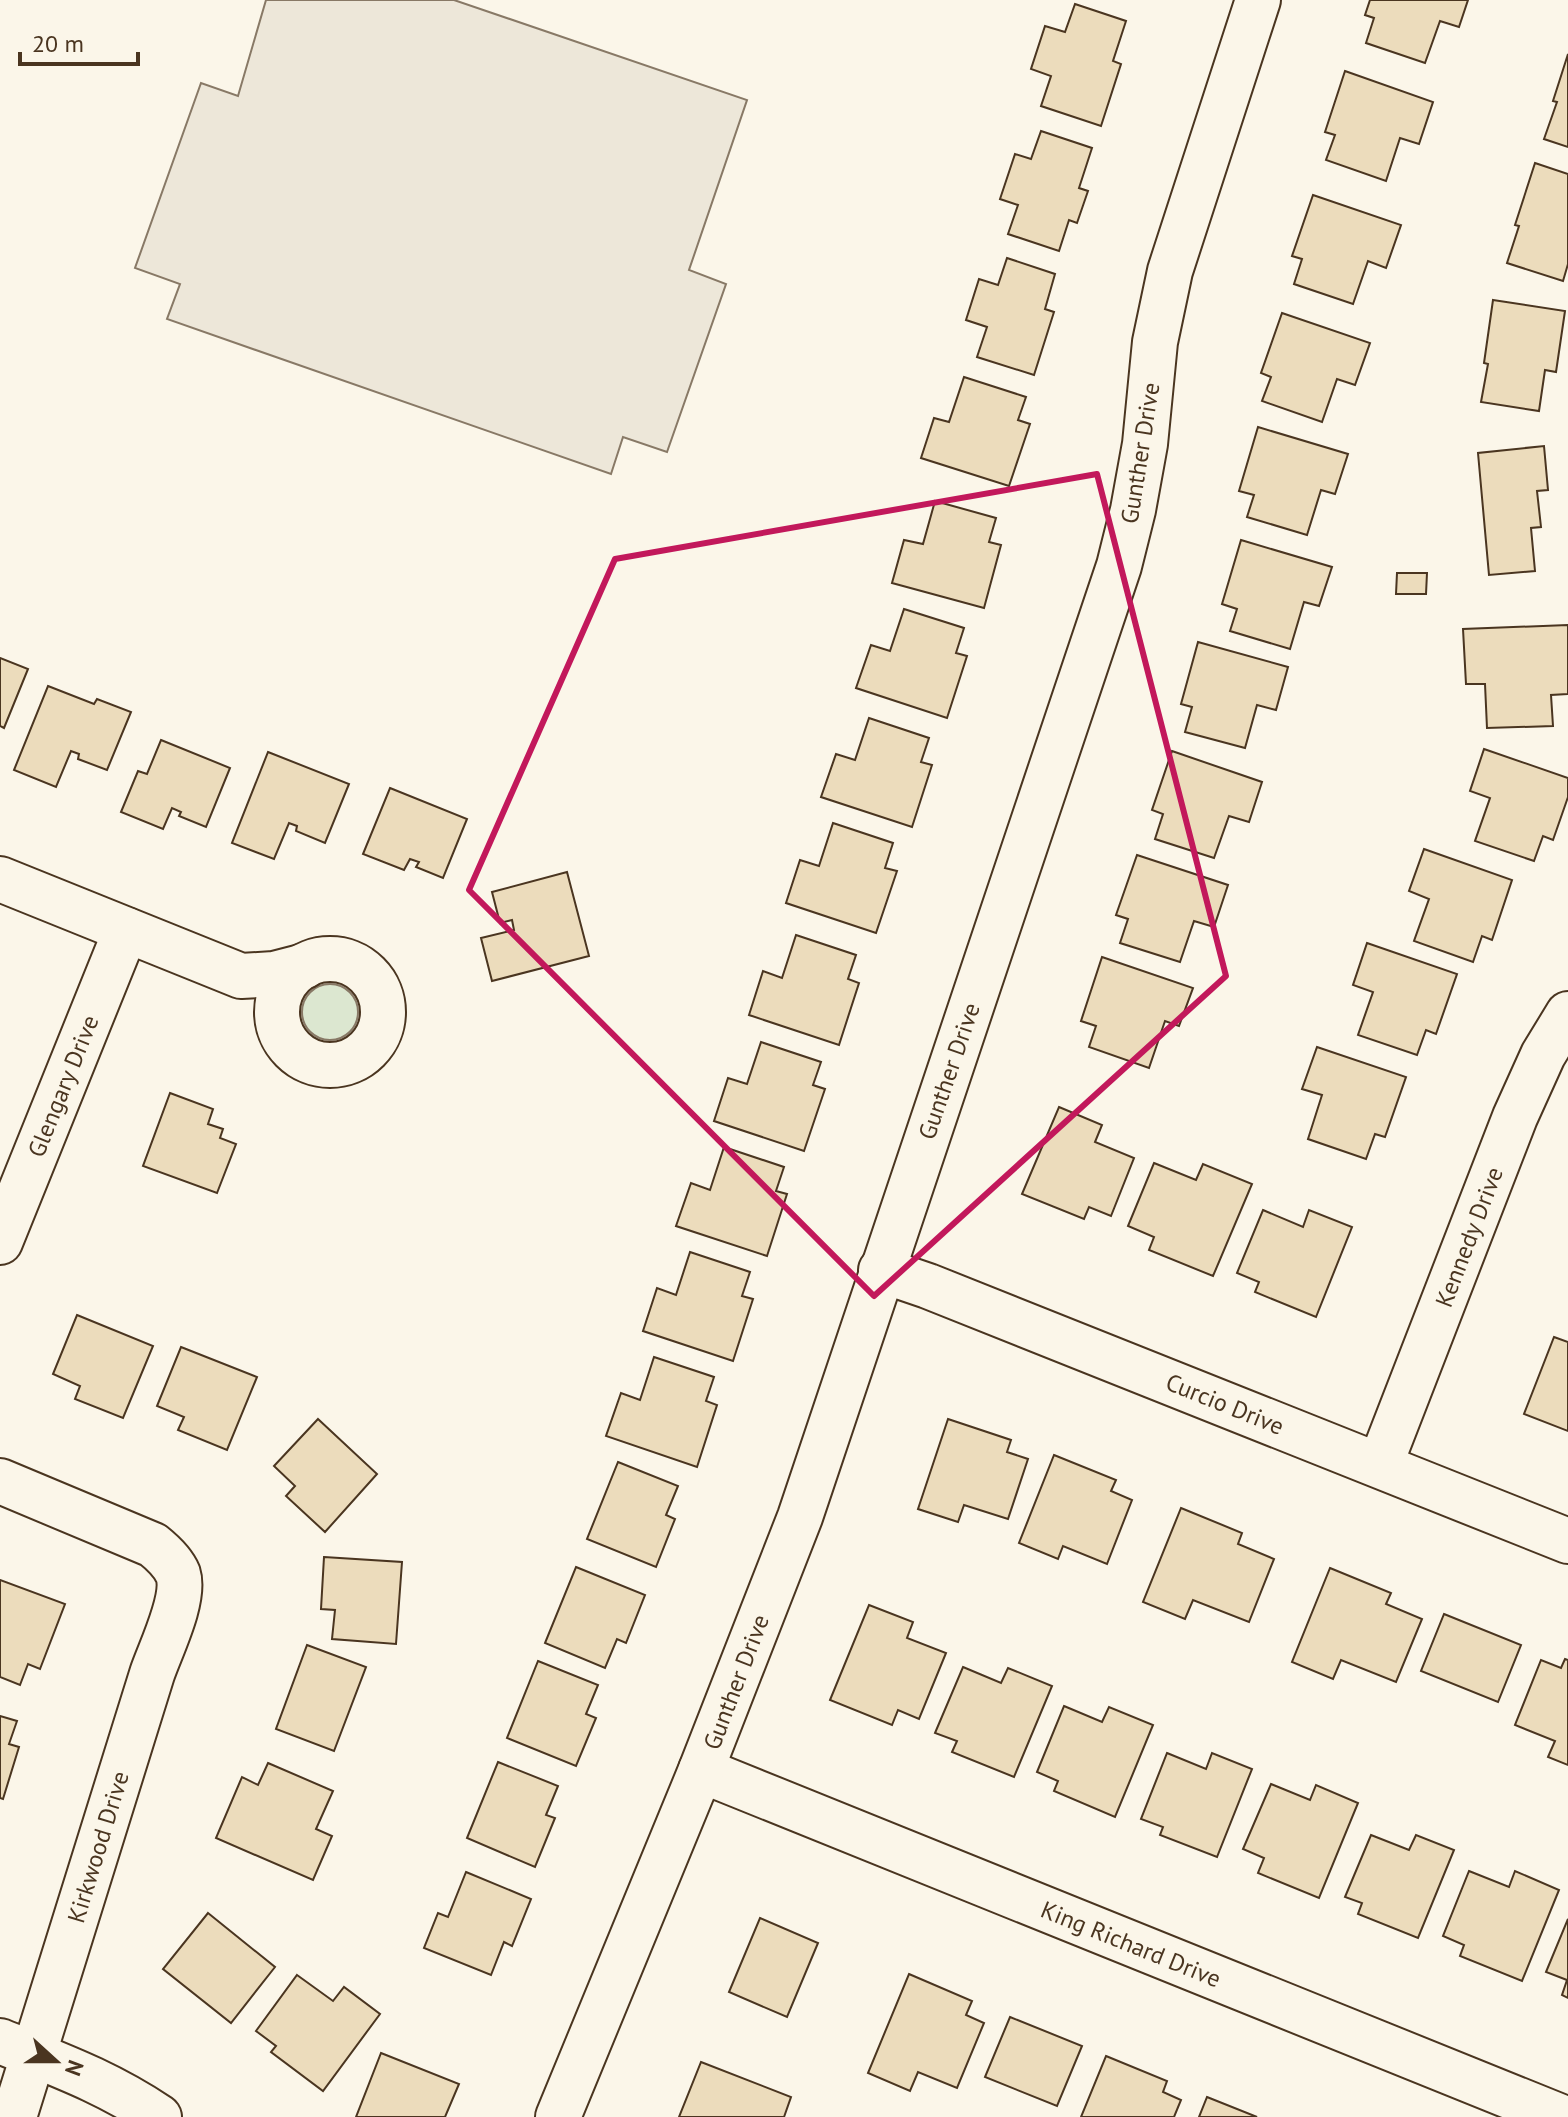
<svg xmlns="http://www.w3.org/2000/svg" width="1568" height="2117" font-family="'PT Sans',sans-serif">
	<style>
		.green { fill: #dce7d0; stroke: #887966; stroke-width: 2 }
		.parking { fill: #ede7d9; stroke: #887966; stroke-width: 2 }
		.building { fill: #ecdcbc; stroke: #4a3520; stroke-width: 2 }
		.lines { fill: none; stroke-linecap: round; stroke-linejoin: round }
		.minor-casing { stroke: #4a3520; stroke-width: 48 }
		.minor { stroke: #fbf6e9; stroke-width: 44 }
		.marked { fill: none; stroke: #c2185b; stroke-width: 6; stroke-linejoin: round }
		.labels { text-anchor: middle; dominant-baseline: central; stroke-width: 6; stroke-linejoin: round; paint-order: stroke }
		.street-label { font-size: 24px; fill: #4a3520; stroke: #fbf6e9 }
	</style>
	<rect width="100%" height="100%" fill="#fbf6e9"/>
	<circle class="green" cx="330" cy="1012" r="28"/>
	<path class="parking" d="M 266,0 L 454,0 L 747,100 L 689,270 L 726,284 L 667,452 L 623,437 L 611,474 L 167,319 L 180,284 L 135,268 L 201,83 L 238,96 Z"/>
	<g class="building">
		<path d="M 1370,0 L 1468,0 L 1459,27 L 1440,21 L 1425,63 L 1366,43 L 1374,18 L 1365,15 Z"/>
		<path d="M 1075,4 L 1126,21 L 1113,61 L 1121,64 L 1101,126 L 1041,106 L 1051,76 L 1031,69 L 1045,26 L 1065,32 Z"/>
		<path d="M 1568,54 L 1568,147 L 1544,139 L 1557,102 L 1553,101 Z"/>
		<path d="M 1345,71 L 1433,102 L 1419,144 L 1400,138 L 1386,181 L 1326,160 L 1335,135 L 1325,132 Z"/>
		<path d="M 1041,131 L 1092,148 L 1079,188 L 1088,191 L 1077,223 L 1069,220 L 1059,251 L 1008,234 L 1018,205 L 1000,199 L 1015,154 L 1031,159 Z"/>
		<path d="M 1535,163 L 1568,174 L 1568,264 L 1563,281 L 1507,263 L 1519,226 L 1515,225 Z"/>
		<path d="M 1313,195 L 1401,225 L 1386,268 L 1368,261 L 1353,304 L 1294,284 L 1302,259 L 1292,256 Z"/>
		<path d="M 1007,258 L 1055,274 L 1045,309 L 1054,312 L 1034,375 L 977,357 L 987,327 L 966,320 L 979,279 L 998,285 Z"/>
		<path d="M 1493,300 L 1565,311 L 1556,372 L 1545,370 L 1539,411 L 1481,402 L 1488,364 L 1484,363 Z"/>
		<path d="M 1282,313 L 1370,343 L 1355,385 L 1337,379 L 1322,422 L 1262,401 L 1271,377 L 1261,373 Z"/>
		<path d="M 964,377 L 1026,397 L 1018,420 L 1030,424 L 1009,486 L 921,458 L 934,418 L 949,422 Z"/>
		<path d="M 1258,427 L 1348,454 L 1335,494 L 1321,490 L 1307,535 L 1247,517 L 1254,495 L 1239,491 Z"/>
		<path d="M 1544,446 L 1548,490 L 1537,491 L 1541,527 L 1531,528 L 1535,571 L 1489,575 L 1478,453 Z"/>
		<path d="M 935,501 L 996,518 L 989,542 L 1001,545 L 984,608 L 892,583 L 904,540 L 923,544 Z"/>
		<path d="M 1241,540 L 1332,567 L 1319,606 L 1304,602 L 1290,649 L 1230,631 L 1237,609 L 1222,604 Z"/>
		<path d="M 1397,573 L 1427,573 L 1426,594 L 1396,594 Z"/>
		<path d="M 904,609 L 964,628 L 956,653 L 967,656 L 947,718 L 856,688 L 871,645 L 890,651 Z"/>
		<path d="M 1568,625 L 1568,694 L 1551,695 L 1553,726 L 1487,728 L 1485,684 L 1466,684 L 1463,629 Z"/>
		<path d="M 1198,642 L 1288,667 L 1276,710 L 1257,705 L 1245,748 L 1185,732 L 1192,707 L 1181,704 Z"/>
		<path d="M 0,658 L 28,669 L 4,728 L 0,726 Z"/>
		<path d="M 48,686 L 94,704 L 97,699 L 131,712 L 107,770 L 78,759 L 79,754 L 71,751 L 56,787 L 14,770 Z"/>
		<path d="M 869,718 L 929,738 L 921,762 L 932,765 L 912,827 L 821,797 L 836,754 L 855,760 Z"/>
		<path d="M 161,740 L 230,768 L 206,827 L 179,816 L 181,812 L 172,808 L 163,829 L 121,812 L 138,771 L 147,774 Z"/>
		<path d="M 1484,749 L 1568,778 L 1568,797 L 1553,840 L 1543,836 L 1534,861 L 1475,841 L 1490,798 L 1470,791 Z"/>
		<path d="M 1172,751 L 1262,782 L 1249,822 L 1229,816 L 1214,858 L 1155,839 L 1163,814 L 1152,810 Z"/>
		<path d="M 268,752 L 349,784 L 325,843 L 296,831 L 297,826 L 289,823 L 274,859 L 232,843 Z"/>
		<path d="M 390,788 L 467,819 L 443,878 L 416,867 L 419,862 L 410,859 L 404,870 L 363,854 Z"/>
		<path d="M 833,823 L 893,843 L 885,868 L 897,871 L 876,933 L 786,903 L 800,860 L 819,866 Z"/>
		<path d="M 1424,849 L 1512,880 L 1492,940 L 1482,936 L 1473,962 L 1414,941 L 1429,899 L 1409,891 Z"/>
		<path d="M 1137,855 L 1228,885 L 1214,927 L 1194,921 L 1180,962 L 1120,943 L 1128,919 L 1116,915 Z"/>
		<path d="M 567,872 L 589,956 L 492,981 L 481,938 L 514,930 L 512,920 L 500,923 L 492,892 Z"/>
		<path d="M 796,935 L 856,955 L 848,979 L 859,983 L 839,1045 L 749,1015 L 763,971 L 782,978 Z"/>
		<path d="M 1367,943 L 1457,974 L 1436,1034 L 1426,1030 L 1417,1055 L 1358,1035 L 1373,992 L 1353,985 Z"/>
		<path d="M 1102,957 L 1193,988 L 1179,1026 L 1165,1021 L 1149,1068 L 1089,1047 L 1096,1026 L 1081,1021 Z"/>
		<path d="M 761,1042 L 821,1062 L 813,1085 L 825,1089 L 804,1151 L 714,1121 L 728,1078 L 747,1084 Z"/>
		<path d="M 1317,1047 L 1406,1077 L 1385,1137 L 1375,1134 L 1366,1159 L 1308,1139 L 1322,1095 L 1302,1089 Z"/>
		<path d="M 170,1093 L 213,1109 L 208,1124 L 223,1129 L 220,1138 L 236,1144 L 217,1193 L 143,1166 Z"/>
		<path d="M 1059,1107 L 1102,1125 L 1095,1142 L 1134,1158 L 1111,1216 L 1089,1207 L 1084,1219 L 1022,1194 Z"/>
		<path d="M 724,1147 L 784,1167 L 776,1191 L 787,1194 L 767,1256 L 676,1226 L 691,1183 L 710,1190 Z"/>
		<path d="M 1154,1163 L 1196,1180 L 1203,1164 L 1252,1184 L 1213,1276 L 1149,1250 L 1154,1237 L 1128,1226 Z"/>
		<path d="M 1263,1210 L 1303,1227 L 1309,1210 L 1352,1227 L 1316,1317 L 1255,1292 L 1259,1282 L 1237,1273 Z"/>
		<path d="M 690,1252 L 750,1272 L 742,1296 L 753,1299 L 733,1361 L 643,1331 L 657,1288 L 676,1295 Z"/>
		<path d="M 77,1315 L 153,1346 L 123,1418 L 75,1399 L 80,1386 L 53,1374 Z"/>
		<path d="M 1554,1337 L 1568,1342 L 1568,1431 L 1524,1414 Z"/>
		<path d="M 181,1347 L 257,1377 L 227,1450 L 178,1430 L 184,1417 L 157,1406 Z"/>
		<path d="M 654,1357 L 714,1377 L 706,1401 L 717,1405 L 697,1467 L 606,1436 L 621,1393 L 640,1400 Z"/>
		<path d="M 318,1419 L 377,1474 L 325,1532 L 286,1496 L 295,1486 L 274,1466 Z"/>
		<path d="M 948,1419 L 1011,1440 L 1007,1452 L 1028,1459 L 1008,1519 L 964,1505 L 958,1522 L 918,1509 Z"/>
		<path d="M 1054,1455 L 1116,1480 L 1111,1491 L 1132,1500 L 1107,1564 L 1063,1546 L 1058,1559 L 1019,1543 Z"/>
		<path d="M 618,1462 L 678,1486 L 666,1515 L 675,1519 L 656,1567 L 587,1539 Z"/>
		<path d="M 1181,1508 L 1242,1533 L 1238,1544 L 1274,1559 L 1249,1622 L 1193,1600 L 1185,1619 L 1143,1602 Z"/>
		<path d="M 324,1557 L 402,1562 L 396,1644 L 332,1639 L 335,1610 L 321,1609 Z"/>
		<path d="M 576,1567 L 645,1595 L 626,1643 L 617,1639 L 605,1668 L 545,1643 Z"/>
		<path d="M 1330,1568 L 1391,1593 L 1386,1604 L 1422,1619 L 1396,1682 L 1341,1660 L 1333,1679 L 1292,1662 Z"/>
		<path d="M 0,1580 L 65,1604 L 40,1669 L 28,1664 L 20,1685 L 0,1677 Z"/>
		<path d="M 869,1605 L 913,1622 L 907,1638 L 946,1653 L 919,1719 L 898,1710 L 892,1725 L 830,1700 Z"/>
		<path d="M 1444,1614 L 1521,1645 L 1498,1702 L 1421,1671 Z"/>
		<path d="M 307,1645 L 366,1667 L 334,1751 L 276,1729 Z"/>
		<path d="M 1565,1659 L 1568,1660 L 1568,1765 L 1548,1757 L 1555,1741 L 1515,1725 L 1541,1660 L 1561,1668 Z"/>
		<path d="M 538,1661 L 598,1685 L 586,1714 L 596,1718 L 576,1766 L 507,1738 Z"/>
		<path d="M 963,1667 L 1001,1683 L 1008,1668 L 1052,1686 L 1014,1777 L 952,1752 L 957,1741 L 935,1733 Z"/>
		<path d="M 1064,1706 L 1102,1722 L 1109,1707 L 1153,1725 L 1115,1817 L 1054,1791 L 1058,1781 L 1037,1772 Z"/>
		<path d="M 0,1716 L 17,1721 L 9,1744 L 19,1747 L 3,1799 L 0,1798 Z"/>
		<path d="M 1167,1753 L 1206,1769 L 1212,1753 L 1252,1769 L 1217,1857 L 1160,1835 L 1163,1827 L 1141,1819 Z"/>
		<path d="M 498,1762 L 558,1786 L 546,1815 L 555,1818 L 535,1867 L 467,1838 Z"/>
		<path d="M 268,1763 L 333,1791 L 316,1829 L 332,1836 L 313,1880 L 216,1838 L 242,1777 L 258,1785 Z"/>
		<path d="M 1271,1784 L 1310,1800 L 1316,1785 L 1358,1803 L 1319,1898 L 1258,1873 L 1264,1858 L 1243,1849 Z"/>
		<path d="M 1371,1835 L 1409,1850 L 1416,1835 L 1454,1850 L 1418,1938 L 1358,1914 L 1362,1903 L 1345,1897 Z"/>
		<path d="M 1469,1871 L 1509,1887 L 1515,1871 L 1559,1890 L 1522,1981 L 1460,1956 L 1464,1945 L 1443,1936 Z"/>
		<path d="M 466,1872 L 531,1899 L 512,1946 L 504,1942 L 491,1975 L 424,1948 L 438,1913 L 448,1917 Z"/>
		<path d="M 208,1913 L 275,1967 L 231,2023 L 163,1969 Z"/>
		<path d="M 760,1918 L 818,1943 L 787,2017 L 729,1992 Z"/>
		<path d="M 1568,1919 L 1568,1998 L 1562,1995 L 1567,1980 L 1546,1972 Z"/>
		<path d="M 909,1974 L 972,2001 L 966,2015 L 984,2023 L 957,2088 L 918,2072 L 910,2091 L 868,2073 Z"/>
		<path d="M 297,1975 L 333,2001 L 344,1987 L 380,2014 L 323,2091 L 271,2052 L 276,2046 L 256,2031 Z"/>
		<path d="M 1010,2017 L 1082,2046 L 1057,2106 L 985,2077 Z"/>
		<path d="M 381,2053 L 459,2084 L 445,2117 L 356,2117 Z"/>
		<path d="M 1106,2056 L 1167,2081 L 1163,2092 L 1181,2100 L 1174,2117 L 1081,2117 Z"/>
		<path d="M 701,2062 L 791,2097 L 784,2117 L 679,2117 Z"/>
		<path d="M 1207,2097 L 1257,2117 L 1199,2117 Z"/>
	</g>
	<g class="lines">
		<defs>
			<g id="minor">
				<path d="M 0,879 L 241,976 L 274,974 L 305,966"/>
				<circle cx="330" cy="1012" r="53"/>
				<path d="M 0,1242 L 126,930"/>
				<path d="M 881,1270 L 928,1286 L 1568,1541"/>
				<path d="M 1380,1465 L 1515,1117 L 1543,1055 L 1568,1014"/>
				<path d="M 0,1481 L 153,1545 C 163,1553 173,1562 178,1574 C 186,1599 160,1650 152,1674 L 14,2117"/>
				<path d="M 701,1770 L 1561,2117"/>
				<path d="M 0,2041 C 59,2065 105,2081 159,2117"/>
				<path d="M 558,2117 L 701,1770 L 800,1517 L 1119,566 L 1133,510 L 1145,444 L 1155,342 L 1170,271 L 1258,0"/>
			</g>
		</defs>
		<use href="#minor" class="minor-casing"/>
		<use href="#minor" class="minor"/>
	</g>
	<path class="marked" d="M 1097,474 L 1226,976 L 874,1296 L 469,890 L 615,559 Z"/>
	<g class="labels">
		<g class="street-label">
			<text transform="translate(1140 453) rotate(-81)">Gunther Drive</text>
			<text transform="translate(949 1071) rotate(-71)">Gunther Drive</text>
			<text transform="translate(63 1086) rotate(-68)">Glengary Drive</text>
			<text transform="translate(1469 1237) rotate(-69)">Kennedy Drive</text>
			<text transform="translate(1225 1404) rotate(22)">Curcio Drive</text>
			<text transform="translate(736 1682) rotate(-69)">Gunther Drive</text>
			<text transform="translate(98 1847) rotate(-73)">Kirkwood Drive</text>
			<text transform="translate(1131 1944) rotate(22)">King Richard Drive</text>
		</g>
	</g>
	<g transform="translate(56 2061) rotate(111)" stroke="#fbf6e9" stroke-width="6" paint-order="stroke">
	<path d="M0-6L14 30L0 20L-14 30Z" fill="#4a3520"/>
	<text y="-12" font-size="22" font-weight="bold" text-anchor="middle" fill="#4a3520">N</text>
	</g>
	<path d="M20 52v12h118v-12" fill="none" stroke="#4a3520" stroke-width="4"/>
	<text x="32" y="52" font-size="24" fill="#4a3520" stroke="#fbf6e9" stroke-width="6" paint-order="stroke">20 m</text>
</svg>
